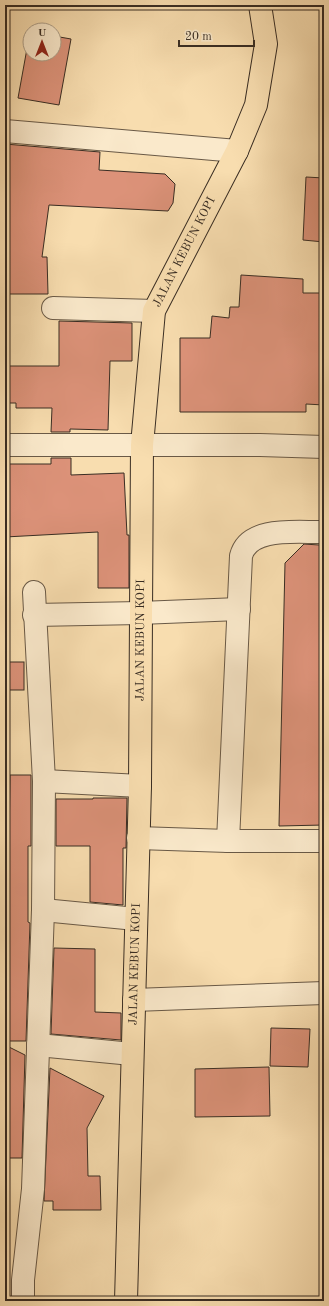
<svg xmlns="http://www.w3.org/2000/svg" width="329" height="1306" font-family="'Old Standard TT',serif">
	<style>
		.building { fill: #dc9279; stroke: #392d23 }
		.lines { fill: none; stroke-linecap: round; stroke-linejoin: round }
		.minor-casing { stroke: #695946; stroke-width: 24 }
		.major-casing { stroke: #392d23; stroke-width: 24 }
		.minor { stroke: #fae9cb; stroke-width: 22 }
		.major { stroke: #f8ddaf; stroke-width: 22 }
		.labels { text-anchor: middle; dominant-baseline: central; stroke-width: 4; stroke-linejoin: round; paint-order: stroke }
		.street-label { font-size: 12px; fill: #392d23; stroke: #fae9cb }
	</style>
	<rect width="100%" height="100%" fill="#f8ddaf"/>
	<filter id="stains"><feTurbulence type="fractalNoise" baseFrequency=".005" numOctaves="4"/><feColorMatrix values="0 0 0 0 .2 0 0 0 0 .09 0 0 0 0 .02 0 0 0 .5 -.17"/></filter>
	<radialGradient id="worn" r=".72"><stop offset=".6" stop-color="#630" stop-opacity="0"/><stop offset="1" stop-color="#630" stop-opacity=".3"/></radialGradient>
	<g class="building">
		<path d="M 30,32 L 30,54 L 54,54 L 54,36 L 71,39 L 59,105 L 18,98 Z"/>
		<path d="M 5,144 L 100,152 L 99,170 L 165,174 L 175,184 L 173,203 L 168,211 L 49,205 L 42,257 L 47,257 L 48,294 L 5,294 Z"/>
		<path d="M 306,177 L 324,178 L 324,242 L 303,240 Z"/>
		<path d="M 241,275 L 303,279 L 303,293 L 324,293 L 324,405 L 306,404 L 306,412 L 180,412 L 180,338 L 210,338 L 212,316 L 229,318 L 230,307 L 239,307 Z"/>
		<path d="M 59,321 L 132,323 L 132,361 L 110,361 L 108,430 L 70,429 L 70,432 L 51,432 L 52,408 L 16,408 L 16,403 L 5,403 L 5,366 L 59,366 Z"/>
		<path d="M 51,458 L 71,458 L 71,475 L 124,473 L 127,535 L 129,535 L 129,588 L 98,588 L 98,532 L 5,537 L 5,464 L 51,464 Z"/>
		<path d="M 304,544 L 319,545 L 324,550 L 324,825 L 279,826 L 285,563 Z"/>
		<rect x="5" y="662" width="19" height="28"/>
		<path d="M 10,775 L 31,775 L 31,846 L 28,846 L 28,922 L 30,923 L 26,1041 L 5,1041 L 5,847 L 9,847 Z"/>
		<path d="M 93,798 L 127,798 L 126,848 L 123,848 L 123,905 L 90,902 L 90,846 L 56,846 L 56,799 L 93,799 Z"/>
		<path d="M 54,948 L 95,949 L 95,1012 L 121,1013 L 121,1040 L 51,1034 Z"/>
		<path d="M 271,1028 L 310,1029 L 308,1067 L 270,1066 Z"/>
		<path d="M 5,1045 L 25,1055 L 22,1158 L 5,1158 Z"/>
		<path d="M 269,1067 L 270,1116 L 195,1117 L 195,1069 Z"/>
		<path d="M 50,1068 L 104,1096 L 87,1128 L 88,1176 L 100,1176 L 101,1210 L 53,1210 L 53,1201 L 44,1201 Z"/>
	</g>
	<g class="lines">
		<defs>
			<g id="minor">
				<path d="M 5,131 L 237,151"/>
				<path d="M 53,308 L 154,311"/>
				<path d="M 5,445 L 260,445 L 324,447"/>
				<path d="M 34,615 L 140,613 L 239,609"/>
				<path d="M 44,781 L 140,786"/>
				<path d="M 138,838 L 228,841 L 324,841"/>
				<path d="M 228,841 L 241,556 C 249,525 300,533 324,532"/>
				<path d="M 43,910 L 136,919"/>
				<path d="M 134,1000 L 324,993"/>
				<path d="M 38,1045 L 132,1054"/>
				<path d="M 23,1301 L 23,1280 L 33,1189 L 43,910 L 44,781 L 34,592"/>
			</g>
			<g id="major">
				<path id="s1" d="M 126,1301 L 140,786 L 142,445 L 154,311 L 237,151 L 256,105 L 266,44 L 260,5"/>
			</g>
		</defs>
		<use href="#minor" class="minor-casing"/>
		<use href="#major" class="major-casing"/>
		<use href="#minor" class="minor"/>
		<use href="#major" class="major"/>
	</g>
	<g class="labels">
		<g class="street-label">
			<text stroke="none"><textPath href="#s1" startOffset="1057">JALAN KEBUN KOPI</textPath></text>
			<text stroke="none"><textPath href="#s1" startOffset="661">JALAN KEBUN KOPI</textPath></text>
			<text stroke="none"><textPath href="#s1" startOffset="337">JALAN KEBUN KOPI</textPath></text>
		</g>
	</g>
	<rect width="329" height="1306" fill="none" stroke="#f8ddaf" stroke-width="20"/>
	<rect x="6" y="6" width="317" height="1294" fill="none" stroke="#392d23" stroke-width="2"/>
	<rect x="10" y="10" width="309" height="1286" fill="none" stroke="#392d23"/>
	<g transform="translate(42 42)"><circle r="19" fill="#fae9cb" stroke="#ad9e88"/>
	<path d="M0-3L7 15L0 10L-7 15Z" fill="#8f2418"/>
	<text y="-6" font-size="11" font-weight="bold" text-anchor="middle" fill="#392d23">U</text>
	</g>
	<path d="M179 40v6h75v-6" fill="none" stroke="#392d23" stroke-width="2"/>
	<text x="185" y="40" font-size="12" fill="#392d23" stroke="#fae9cb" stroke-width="3" paint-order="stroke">20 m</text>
	<rect width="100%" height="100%" filter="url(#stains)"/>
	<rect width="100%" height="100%" fill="url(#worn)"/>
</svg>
